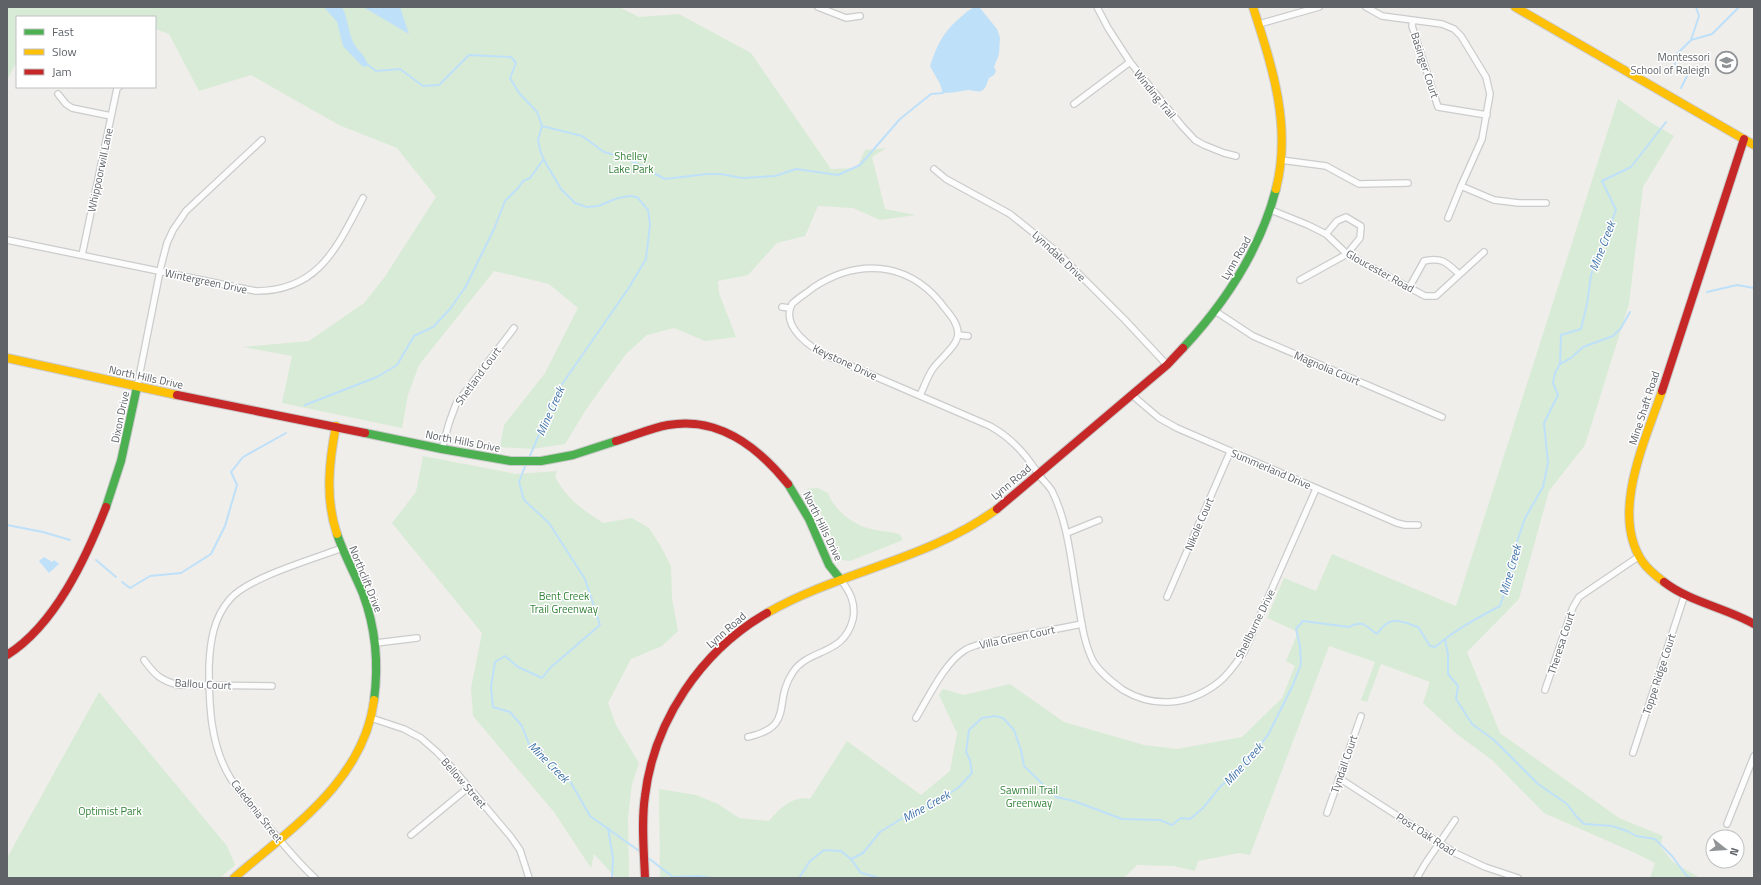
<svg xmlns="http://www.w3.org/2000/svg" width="1761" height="885" font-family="'Titillium Web',sans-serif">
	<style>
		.green { fill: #d8ebd6 }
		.water { fill: #bfe0f9 }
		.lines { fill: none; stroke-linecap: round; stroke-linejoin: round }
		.stream { stroke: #bfe0f9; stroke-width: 2 }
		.street-casing { stroke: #cbcccc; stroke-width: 8 }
		.fast-casing { stroke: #cacacb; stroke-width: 10 }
		.slow-casing { stroke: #cacacb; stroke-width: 10 }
		.jam-casing { stroke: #cacacb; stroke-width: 10 }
		.street { stroke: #fdfcfc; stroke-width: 5.5 }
		.fast { stroke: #4caf50; stroke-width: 8 }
		.slow { stroke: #ffc107; stroke-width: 8 }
		.jam { stroke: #c62828; stroke-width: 8 }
		.labels { text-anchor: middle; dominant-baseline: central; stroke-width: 3; stroke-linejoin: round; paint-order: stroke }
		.poi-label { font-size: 11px; fill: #5f6368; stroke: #fff; text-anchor: end }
		.street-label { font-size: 11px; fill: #5f6368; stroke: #fff }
		.park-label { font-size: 11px; fill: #348238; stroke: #fff }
		.water-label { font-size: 12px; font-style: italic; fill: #4174aa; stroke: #fff }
	</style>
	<rect width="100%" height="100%" fill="#efeeea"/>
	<g class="green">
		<path d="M 7,7 L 619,7 L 639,17 L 679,14 L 751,53 L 831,169 L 857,168 L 865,150 L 886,148 L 872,157 L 885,209 L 916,215 L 880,220 L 853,208 L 818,206 L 805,236 L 777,243 L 748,275 L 718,281 L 719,293 L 736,337 L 705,341 L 674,328 L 647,335 L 626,354 L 587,408 L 565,444 L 532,449 L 500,447 L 504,425 L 545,373 L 578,308 L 549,284 L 494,271 L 419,365 L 408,395 L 402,428 L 282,403 L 292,356 L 243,347 L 309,341 L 364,303 L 384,278 L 436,197 L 397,148 L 339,125 L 251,75 L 199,91 L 169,34 L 155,29 L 155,17 L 17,17 L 17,61 L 7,80 Z"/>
		<path d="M 1618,99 L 1650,122 L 1674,136 L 1643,187 L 1629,304 L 1585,445 L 1549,491 L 1519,599 L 1467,652 L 1500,733 L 1619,818 L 1663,836 L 1660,846 L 1673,862 L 1700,878 L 1650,878 L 1655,863 L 1635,853 L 1544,813 L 1492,760 L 1458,735 L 1423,703 L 1430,682 L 1381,664 L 1367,702 L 1361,700 L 1375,662 L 1329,646 L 1250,855 L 1239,853 L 1198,861 L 1195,871 L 1174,866 L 1137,865 L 1124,878 L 660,878 L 659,789 L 696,795 L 718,804 L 739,818 L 769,821 C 779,809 793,795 810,799 L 847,741 L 921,795 L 950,771 L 957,733 L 939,695 L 943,689 L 964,695 L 1010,684 L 1064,722 L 1144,745 L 1177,749 L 1242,737 L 1282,698 L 1295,666 L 1286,661 L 1298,632 L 1267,618 L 1284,578 L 1316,591 L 1332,554 L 1456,606 Z"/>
		<path d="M 423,456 L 516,474 L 557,471 L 555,477 C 568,500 582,509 603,523 L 632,518 L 649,528 L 660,545 L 671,566 L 672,599 L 678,631 L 662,646 L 631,659 L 608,703 L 616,725 L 639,763 L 632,784 L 628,817 L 629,878 L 616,878 L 594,854 L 591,868 L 554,812 L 473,716 L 471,688 L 482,633 L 392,523 L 416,492 Z"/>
		<path d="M 818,488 L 828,493 C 833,508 849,521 864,527 C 875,531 888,531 899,534 L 903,540 L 850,561 L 841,560 L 823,517 L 807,489 Z"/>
		<path d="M 99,692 L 227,846 L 235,865 L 220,878 L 7,878 L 7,858 Z"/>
	</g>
	<g class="water">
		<path d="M 324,7 L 342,7 C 348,18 348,32 354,44 C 359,52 366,56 368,66 L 363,67 L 343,46 L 337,22 Z"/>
		<path d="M 363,7 L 400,7 L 409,34 Z"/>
		<path d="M 975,7 L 980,8 L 997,29 L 1000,38 L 999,54 L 994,67 L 996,71 L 994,75 L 989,78 C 987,82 987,86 984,89 C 979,94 974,90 968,90 C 960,91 952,93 943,93 L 940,84 L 930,66 C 938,43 943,32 962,16 C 966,12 970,9 975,7 Z"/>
		<path d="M 44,557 L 52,562 L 54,560 L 59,564 L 49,573 L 39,561 Z"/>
	</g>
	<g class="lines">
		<g class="stream">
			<path d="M 1691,40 L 1699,16 L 1696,7"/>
			<path d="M 367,64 L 376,71 L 400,69 L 423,86 L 439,85 L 469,55 L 511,57 L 516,63 L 510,78 L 519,93 L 537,112 L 542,126 L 538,140 L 540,150 L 544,160 L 561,189 L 575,203 L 587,207 L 598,206 L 618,198 L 630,196 L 637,197 L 648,210 L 650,224 L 646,259 L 628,289 L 558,390 L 529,458"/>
			<path d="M 1681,88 L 1687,76 L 1684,69 L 1680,70 L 1676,68 L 1675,62 L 1677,54 L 1691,40 L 1712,34 L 1739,7"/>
			<path d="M 542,126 L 582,136 L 604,152 L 626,158 L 665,179 L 707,174 L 721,174 L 742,178 L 775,176 L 796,169 L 838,175 L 860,165 L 900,119 L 931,94 L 943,93 L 943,91"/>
			<path d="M 1707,292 L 1737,285 L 1754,288"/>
			<path d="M 1560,364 L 1561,335 L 1581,329 L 1587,304 L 1591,275 L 1616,210 L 1602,181 L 1631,167 L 1666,122"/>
			<path d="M 305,405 L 377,377 L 397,365 L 414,336 L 433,327 L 450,309 L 466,286 L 494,229 L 505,201 L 519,187 L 523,181 L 530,178 L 543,160"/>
			<path d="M 526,464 L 519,482 L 524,500 L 549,523 L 585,579 L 600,625 L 550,668 L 542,678 L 518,667 L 505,656 L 495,662 L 491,687 L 493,707 L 510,712 L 522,726 L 529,744 L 570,781 L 590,816 L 642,853"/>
			<path d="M 7,525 L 43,532 L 70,540"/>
			<path d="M 96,560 L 116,577"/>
			<path d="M 122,582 L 130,588 L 150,576 L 181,573 L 211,554 L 225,526 L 237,485 L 231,472 L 243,457 L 286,433"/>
			<path d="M 1445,639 L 1448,655 L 1448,674 L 1458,686 L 1456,699 L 1472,724 L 1494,740 L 1538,784 L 1567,804 L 1576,816 L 1584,824 L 1612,826 L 1627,831 L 1636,836 L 1655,839 L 1672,856 L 1686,875 L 1691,878"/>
			<path d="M 608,828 L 613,859 L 612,878"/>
			<path d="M 647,857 L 673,877 L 699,876 L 712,878"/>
			<path d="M 851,859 L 861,873 L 880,878"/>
			<path d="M 799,878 L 810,861 L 824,850 L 841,851 L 851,859 L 863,853 L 880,832 L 909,814 L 940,800 L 959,787 L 972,773 L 970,760 L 966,752 L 969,730 L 982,718 L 995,716 L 1003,718 L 1014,730 L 1021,750 L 1024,766 L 1056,797 L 1074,801 L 1122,819 L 1160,820 L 1172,825 L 1181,818 L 1190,819 L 1203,808 L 1220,787 L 1242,767 L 1268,735 L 1293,685 L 1301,664 L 1300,646 L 1296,629 L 1303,621 L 1349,627 C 1364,619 1366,627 1377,634 C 1390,615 1398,620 1418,627 L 1430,646 L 1435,647 C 1455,630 1477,618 1500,606 L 1510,576 L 1517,542 L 1525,518 L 1543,487 L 1548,463 L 1544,423 L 1558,395 L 1553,383 L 1555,373 L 1560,364 L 1571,358 L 1583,347 L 1613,336 L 1621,328 L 1630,312"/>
		</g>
		<defs>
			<g id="street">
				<path d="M 818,7 L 846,18 L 860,16"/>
				<path d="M 1097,7 L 1108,28 L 1130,62 L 1182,126 L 1195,140 L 1204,145 L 1224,153 L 1236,156"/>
				<path d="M 1366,7 L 1382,16 L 1442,24 L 1454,29 L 1461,36 L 1486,77 L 1490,94 L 1482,139 L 1461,186 L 1494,200 L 1519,203 L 1546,203"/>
				<path d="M 1413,21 L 1412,26 L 1438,107 L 1487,115"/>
				<path d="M 1259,24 L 1319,7"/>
				<path d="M 58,94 L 66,104 L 72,108 L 111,116"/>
				<path d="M 1074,104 L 1130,62"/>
				<path d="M 1281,160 L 1326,166 L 1359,184 L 1408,183"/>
				<path d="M 934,169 L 946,179 L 1010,214 L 1056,251 L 1125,320 L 1167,365"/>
				<path d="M 1271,210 L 1308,225 L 1326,234 L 1347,254 L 1425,296 L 1436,296 L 1484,252"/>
				<path d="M 1448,218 L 1461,186"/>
				<path d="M 7,240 L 256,291 C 319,291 337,247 363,198"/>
				<path d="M 82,255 L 115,98 L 117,88 L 119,87"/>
				<path d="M 1300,280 L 1347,254 L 1360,238 L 1361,226 L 1346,217 L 1337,221 L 1326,234"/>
				<path d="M 1409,288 L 1424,261 C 1442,257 1446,262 1459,274"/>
				<path d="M 782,307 L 790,308"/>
				<path d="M 1215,311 L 1253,336 L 1442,417"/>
				<path d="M 958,335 L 968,336"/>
				<path d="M 137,387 L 161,266 L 167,243 L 173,230 L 186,211 L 262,140"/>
				<path d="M 920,395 C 924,387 927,378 932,370 C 939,359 957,347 958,334 C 958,321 947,312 940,302 C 906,261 857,259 814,287 C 807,293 799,297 792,304 C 780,327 812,349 830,357 L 990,426 C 1010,437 1025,453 1037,472 C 1041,479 1048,484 1052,491 C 1068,523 1071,561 1077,596 C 1081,618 1083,641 1093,661 C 1100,673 1112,682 1123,690 C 1155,709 1190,705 1219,682 C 1229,674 1236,663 1244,652 L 1316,489"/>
				<path d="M 1132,395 L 1159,418 L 1177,428 L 1397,523 L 1405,525 L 1418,525"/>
				<path d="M 442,449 L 449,423 L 456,404 L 514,328"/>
				<path d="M 1067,533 L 1099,520"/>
				<path d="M 1167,597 L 1230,452"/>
				<path d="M 376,643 L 417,638"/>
				<path d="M 144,660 C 155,675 160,680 178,685 L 272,686"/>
				<path d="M 1545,690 L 1573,607 L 1579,597 L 1638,557"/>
				<path d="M 371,718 L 404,729 L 421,738 L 437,752 L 456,772 L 511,837 L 520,850 L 529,878"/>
				<path d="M 916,718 C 928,698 945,662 965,650 C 969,647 975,646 980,644 L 1082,624"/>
				<path d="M 748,737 C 796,726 772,703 793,672 C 809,648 844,656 853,619 C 856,603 850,592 841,580"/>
				<path d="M 1633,753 L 1685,594"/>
				<path d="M 1339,778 L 1455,853 L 1485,867 L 1518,878"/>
				<path d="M 1327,813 L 1361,716"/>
				<path d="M 1727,824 L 1754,756"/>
				<path d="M 411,835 L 469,787"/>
				<path d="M 315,878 C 299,864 286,847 272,831 C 258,815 243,797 231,779 C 210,746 209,704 209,667 C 210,643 213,618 230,599 C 249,577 314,559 342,548"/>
				<path d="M 1417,878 L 1425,864 L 1455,820"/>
			</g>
			<g id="fast">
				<path d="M 1183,348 C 1226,302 1260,250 1276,189"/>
				<path d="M 365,433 L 442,449 L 511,461 L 541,461 L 573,455 L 616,441"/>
				<path d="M 788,484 L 809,519 L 829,565 L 841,580"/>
				<path d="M 106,507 L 121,461 L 137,387"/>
				<path d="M 337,534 C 344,555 355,574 363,594 C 376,629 379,663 374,700"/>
			</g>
			<g id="slow">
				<path d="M 1253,7 C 1272,66 1292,126 1276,189"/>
				<path d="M 1515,7 L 1754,145"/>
				<path d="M 7,358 L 177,395"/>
				<path d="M 1662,391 C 1646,439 1610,513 1642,561 C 1648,570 1656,576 1664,582"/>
				<path d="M 336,426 C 329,462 325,499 337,534"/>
				<path d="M 767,613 C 840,571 928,560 997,509"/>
				<path d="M 234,878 C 290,829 364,781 374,700"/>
			</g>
			<g id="jam">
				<path d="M 1662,391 L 1744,139"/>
				<path d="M 177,395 L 365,433"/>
				<path d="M 616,441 C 633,436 651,428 668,425 C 719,416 758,447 788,484"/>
				<path d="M 997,509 L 1167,365 L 1183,348"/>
				<path d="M 1664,582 C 1690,602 1726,608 1754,624"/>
				<path d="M 7,655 C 55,625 86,558 106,507"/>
				<path d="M 645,878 C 644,851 641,823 645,796 C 654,721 701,651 767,613"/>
			</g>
		</defs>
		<use href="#street" class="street-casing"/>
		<use href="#fast" class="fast-casing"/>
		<use href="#slow" class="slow-casing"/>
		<use href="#jam" class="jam-casing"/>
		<use href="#street" class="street"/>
		<use href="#fast" class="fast"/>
		<use href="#slow" class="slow"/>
		<use href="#jam" class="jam"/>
	</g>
	<defs>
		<symbol id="school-ring" viewBox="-11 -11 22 22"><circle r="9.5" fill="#fff" stroke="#919496" stroke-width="1.5"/><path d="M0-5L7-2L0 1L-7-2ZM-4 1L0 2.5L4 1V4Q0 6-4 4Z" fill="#919496"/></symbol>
	</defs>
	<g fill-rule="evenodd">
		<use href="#school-ring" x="1714" y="50" width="25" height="25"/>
	</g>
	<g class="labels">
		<g class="poi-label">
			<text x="1710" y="57">Montessori<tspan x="1710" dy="13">School of Raleigh</tspan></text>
		</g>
		<g class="street-label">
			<text transform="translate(1425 65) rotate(72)">Basinger Court</text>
			<text transform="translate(1155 94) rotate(51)">Winding Trail</text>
			<text transform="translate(100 170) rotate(-78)">Whippoorwill Lane</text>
			<text transform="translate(1059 256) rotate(43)">Lynndale Drive</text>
			<text transform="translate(1236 258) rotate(-60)">Lynn Road</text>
			<text transform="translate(1380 271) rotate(29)">Gloucester Road</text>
			<text transform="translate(206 281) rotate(12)">Wintergreen Drive</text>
			<text transform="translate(845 362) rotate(25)">Keystone Drive</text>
			<text transform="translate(1327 368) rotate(23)">Magnolia Court</text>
			<text transform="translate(478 376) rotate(-54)">Shetland Court</text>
			<text transform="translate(146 377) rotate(12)">North Hills Drive</text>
			<text transform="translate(1644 408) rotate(-72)">Mine Shaft Road</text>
			<text transform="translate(120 417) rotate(-78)">Dixon Drive</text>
			<text transform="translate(463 441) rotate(11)">North Hills Drive</text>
			<text transform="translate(1271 469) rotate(23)">Summerland Drive</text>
			<text transform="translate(1011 482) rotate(-40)">Lynn Road</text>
			<text transform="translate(1199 524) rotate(-67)">Nikole Court</text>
			<text transform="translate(823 526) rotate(64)">North Hills Drive</text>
			<text transform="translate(366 579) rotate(68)">Northclift Drive</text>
			<text transform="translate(1255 624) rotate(-64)">Shellburne Drive</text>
			<text transform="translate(726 630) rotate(-41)">Lynn Road</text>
			<text transform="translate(1017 637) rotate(-12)">Villa Green Court</text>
			<text transform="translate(1561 643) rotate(-72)">Theresa Court</text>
			<text transform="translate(1659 674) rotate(-72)">Toppe Ridge Court</text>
			<text transform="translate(203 684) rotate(3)">Ballou Court</text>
			<text transform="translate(1344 764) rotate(-71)">Tyndall Court</text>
			<text transform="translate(464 783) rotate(49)">Bellow Street</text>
			<text transform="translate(257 811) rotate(52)">Caledonia Street</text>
			<text transform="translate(1426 834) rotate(33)">Post Oak Road</text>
		</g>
		<g class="park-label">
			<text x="631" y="156">Shelley<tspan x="631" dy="13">Lake Park</tspan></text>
			<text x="564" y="596">Bent Creek<tspan x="564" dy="13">Trail Greenway</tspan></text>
			<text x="1029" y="790">Sawmill Trail<tspan x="1029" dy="13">Greenway</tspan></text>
			<text x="110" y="811">Optimist Park</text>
		</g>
		<g class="water-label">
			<text transform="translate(1602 246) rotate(-69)">Mine Creek</text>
			<text transform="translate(550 411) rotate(-66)">Mine Creek</text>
			<text transform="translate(1510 570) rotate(-74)">Mine Creek</text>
			<text transform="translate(549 762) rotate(45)">Mine Creek</text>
			<text transform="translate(1243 764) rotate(-48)">Mine Creek</text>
			<text transform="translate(926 806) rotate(-29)">Mine Creek</text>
		</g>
	</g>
	<rect width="1761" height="885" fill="none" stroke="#5f6368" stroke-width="16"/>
	<rect x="16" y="16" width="140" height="72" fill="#ffffff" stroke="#bfc1c3"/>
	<rect x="24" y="29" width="20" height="6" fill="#4caf50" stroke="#bfc1c3"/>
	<text x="52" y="36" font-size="12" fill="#5f6368">Fast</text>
	<rect x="24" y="49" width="20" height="6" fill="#ffc107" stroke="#bfc1c3"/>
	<text x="52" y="56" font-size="12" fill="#5f6368">Slow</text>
	<rect x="24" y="69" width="20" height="6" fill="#c62828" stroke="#bfc1c3"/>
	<text x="52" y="76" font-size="12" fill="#5f6368">Jam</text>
	<g transform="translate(1725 849) rotate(107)"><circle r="19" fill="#ffffff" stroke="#bfc1c3"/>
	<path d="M0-3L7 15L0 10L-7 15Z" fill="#919496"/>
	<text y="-6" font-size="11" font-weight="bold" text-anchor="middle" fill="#5f6368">N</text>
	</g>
</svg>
